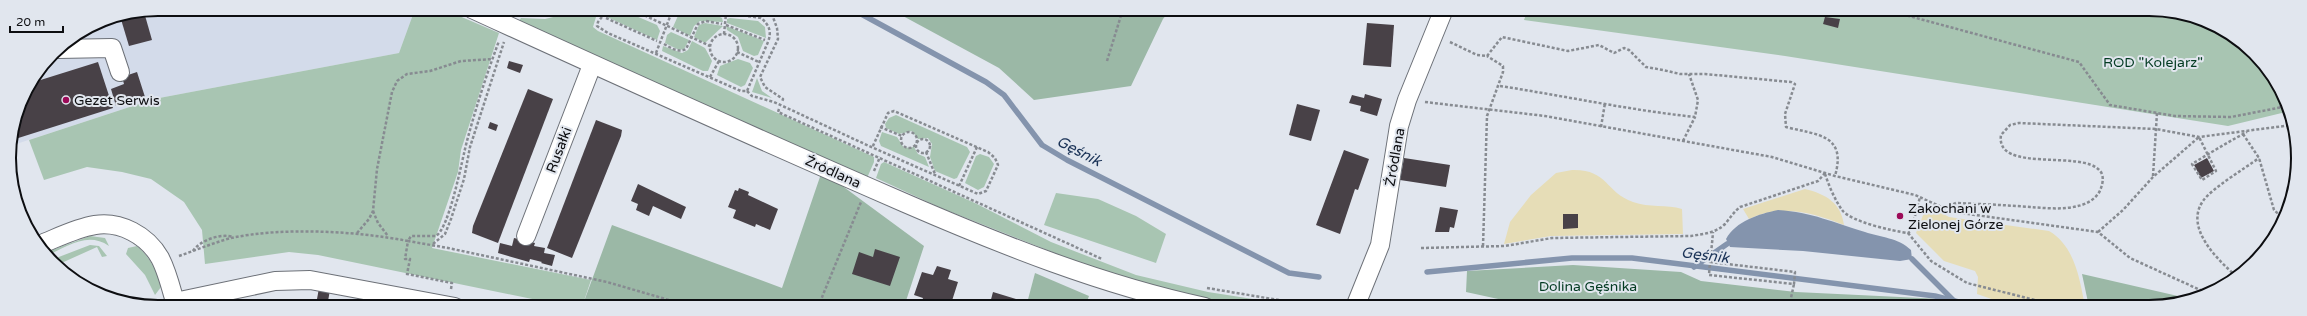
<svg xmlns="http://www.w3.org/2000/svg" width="2307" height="316" font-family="'Varela Round',sans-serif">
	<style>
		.built { fill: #d3dbea }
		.green { fill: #a8c5b2 }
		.forest { fill: #9bb8a6 }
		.sand { fill: #e6ddb7 }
		.water { fill: #8494ad }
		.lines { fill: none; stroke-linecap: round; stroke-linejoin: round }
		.stream { stroke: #8494ad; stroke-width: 5.5 }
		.building { fill: #484147 }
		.minor-casing { stroke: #6d7178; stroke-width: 20 }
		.path { stroke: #878b91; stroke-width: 2.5; stroke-dasharray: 3 2; stroke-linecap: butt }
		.minor { stroke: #fff; stroke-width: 18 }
		.poi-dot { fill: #9c0a58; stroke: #e1e6ee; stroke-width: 1.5 }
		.labels { text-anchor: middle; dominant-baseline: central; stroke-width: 4; stroke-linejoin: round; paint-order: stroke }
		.park-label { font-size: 14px; fill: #033b22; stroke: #e1e6ee }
		.poi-label { font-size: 14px; fill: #0d0e11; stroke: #e1e6ee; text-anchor: start }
		.street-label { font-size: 14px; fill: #0d0e11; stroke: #e1e6ee }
		.water-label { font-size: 15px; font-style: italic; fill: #1b3357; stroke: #e1e6ee }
		.rim { fill: none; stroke: #0d0e11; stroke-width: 2 }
	</style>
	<rect width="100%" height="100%" fill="#e1e6ee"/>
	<path class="built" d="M 158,9 L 415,9 L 399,53 L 154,99 L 10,146 L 24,92 L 53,52 L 101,20 Z"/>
	<g class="green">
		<path d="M 415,9 L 443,9 L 499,33 L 461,150 L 458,172 L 432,248 L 591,280 L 582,307 L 571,307 L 318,255 L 289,252 L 205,264 L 202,230 L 184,202 L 151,179 L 122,172 L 87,167 L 44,180 L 29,140 L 154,99 L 399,53 Z"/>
		<path d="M 614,9 L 622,10 L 657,25 L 660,31 L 657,40 L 607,17 Z"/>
		<path d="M 639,9 L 667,9 L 663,16 L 657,17 Z"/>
		<path d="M 681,9 L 720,17 L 722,18 L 723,22 L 700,21 L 694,26 L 690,36 L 673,27 Z"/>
		<path d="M 1528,9 L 2159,9 L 2215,24 L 2261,60 L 2290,111 L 2228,126 L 1785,56 L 1524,20 Z"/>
		<path d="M 582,10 L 596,17 L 593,27 L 598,31 L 874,157 L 874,162 L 867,178 L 517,23 L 521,18 L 545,19 Z"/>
		<path d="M 730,18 L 758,21 L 765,27 L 766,38 L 727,23 L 727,19 Z"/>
		<path d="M 702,24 L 705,23 L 723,26 L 705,43 L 694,37 L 699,25 Z"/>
		<path d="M 726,26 L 764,41 L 758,55 L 754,56 L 743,51 L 738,37 L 727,30 Z"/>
		<path d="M 671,32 L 689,40 L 684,49 L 679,50 L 665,43 L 667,35 Z"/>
		<path d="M 692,41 L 705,48 L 712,61 L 708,71 L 703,71 L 662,51 L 663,46 L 682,53 L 688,50 Z"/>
		<path d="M 738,59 L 750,63 L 753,68 L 745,85 L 741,87 L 717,75 L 720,66 Z"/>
		<path d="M 757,78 L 762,91 L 772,98 L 752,92 Z"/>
		<path d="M 896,115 L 967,147 L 970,152 L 957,178 L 954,179 L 935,171 L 930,157 L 932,144 L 928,138 L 918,139 L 912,131 L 899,134 L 886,128 L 885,124 L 889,118 Z"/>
		<path d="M 882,132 L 897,137 L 904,148 L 914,147 L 918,154 L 925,157 L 929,167 L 881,146 L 879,141 Z"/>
		<path d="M 980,154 L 989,157 L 994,164 L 984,187 L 978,190 L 965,183 L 976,156 Z"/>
		<path d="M 884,162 L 977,204 L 1051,242 L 1136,275 L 1208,292 L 1304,307 L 1241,307 L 1197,298 L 1090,267 L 941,208 L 876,178 L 881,164 Z"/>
		<path d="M 1056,193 L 1098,199 L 1136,216 L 1166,234 L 1156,263 L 1044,225 Z"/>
		<path d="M 90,236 L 105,238 L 109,246 C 87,231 67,247 46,256 L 44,253 Z"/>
		<path d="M 90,245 L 99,246 L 107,256 L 102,257 L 97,247 L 57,265 L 51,260 Z"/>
		<path d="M 137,246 C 150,257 157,271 161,287 L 155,295 L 145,275 L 126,254 L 128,248 Z"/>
	</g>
	<g class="forest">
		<path d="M 890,9 L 1171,9 L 1163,19 L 1131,86 L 1034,100 L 999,68 Z"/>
		<path d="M 822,171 L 924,246 L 904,307 L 582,307 L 612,225 L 782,288 Z"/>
		<path d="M 1573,265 L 1681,272 L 1701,281 L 1796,292 L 1983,301 L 2001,307 L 1510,307 L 1512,302 L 1466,292 L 1467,271 Z"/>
		<path d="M 1035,273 L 1089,296 L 1085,307 L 1026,307 Z"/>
		<path d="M 2082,274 L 2191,299 L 2159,307 L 2089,307 Z"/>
	</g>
	<g class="sand">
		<path d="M 1572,170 C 1608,169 1605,192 1633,202 C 1649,208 1667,204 1682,209 L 1683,234 L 1551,236 L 1504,244 L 1510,222 L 1531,195 L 1556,173 Z"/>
		<path d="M 1805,189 C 1826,194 1841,203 1844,225 C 1813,212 1780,204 1749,219 L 1743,209 Z"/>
		<path d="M 1927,205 L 1949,217 L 2049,231 C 2075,246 2080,280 2085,307 L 2015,307 L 1977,294 L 1978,277 L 1975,271 L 1944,261 L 1916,233 Z"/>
	</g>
	<path class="water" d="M 1778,210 C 1812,212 1834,223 1865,232 C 1880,237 1899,238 1911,250 L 1912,259 L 1900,261 L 1803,251 L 1730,247 L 1726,239 C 1736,221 1759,214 1778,210 Z"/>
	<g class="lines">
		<g class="stream">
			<path d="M 852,9 L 986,82 L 1004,95 L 1042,145 L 1067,160 L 1289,273 L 1319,277"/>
			<path d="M 1912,259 L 1953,300"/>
			<path d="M 1694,267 L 1727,244"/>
			<path d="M 1427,272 L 1572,258 L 1632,258 L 1935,296 L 1978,307"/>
		</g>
	</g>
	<g class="building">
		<path d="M 144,12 L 152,40 L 129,46 L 120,16 Z"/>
		<path d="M 1825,17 L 1840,19 L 1838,28 L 1823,24 Z"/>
		<path d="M 1367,23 L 1394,25 L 1391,67 L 1363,65 Z"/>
		<path d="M 509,61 L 523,65 L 520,73 L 507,68 Z"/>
		<path d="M 98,62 L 113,108 L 12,140 L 24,92 L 31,83 Z"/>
		<path d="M 137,72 L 145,97 L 116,106 L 111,89 L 124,84 L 122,77 Z"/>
		<path d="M 528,89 L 553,99 L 498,243 L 472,233 L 473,226 Z"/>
		<path d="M 1365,94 L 1382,99 L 1377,116 L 1360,111 L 1361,106 L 1349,103 L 1352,95 L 1364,98 Z"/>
		<path d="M 1297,104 L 1320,110 L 1311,141 L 1289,135 Z"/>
		<path d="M 596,120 L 622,130 L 621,136 L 572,258 L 547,248 Z"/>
		<path d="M 490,122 L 498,125 L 496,131 L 488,128 Z"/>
		<path d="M 1344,150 L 1369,159 L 1358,190 L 1355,189 L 1340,234 L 1316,225 Z"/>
		<path d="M 1404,158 L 1450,165 L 1446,187 L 1400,180 Z"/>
		<path d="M 2207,158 L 2214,171 L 2201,178 L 2194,165 Z"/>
		<path d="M 638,184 L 686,207 L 681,219 L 653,206 L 649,216 L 636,210 L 638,204 L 631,201 Z"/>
		<path d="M 739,188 L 749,192 L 748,195 L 778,209 L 770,230 L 756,224 L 755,227 L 733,218 L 736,210 L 728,207 L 735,190 L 738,191 Z"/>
		<path d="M 1440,207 L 1458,210 L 1454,228 L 1450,227 L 1449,232 L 1435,232 Z"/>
		<path d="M 1563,214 L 1578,214 L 1578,228 L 1563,229 Z"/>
		<path d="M 514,238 L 535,243 L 534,246 L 545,248 L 544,253 L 555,255 L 552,266 L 541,263 L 542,262 L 530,259 L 529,262 L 498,253 L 500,243 L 512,246 Z"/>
		<path d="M 875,249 L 900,257 L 890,286 L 852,274 L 859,252 L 873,257 Z"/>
		<path d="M 937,266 L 951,270 L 948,279 L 958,282 L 950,307 L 940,307 L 922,301 L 923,298 L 914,295 L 922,272 L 933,275 Z"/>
		<path d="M 319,288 L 330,290 L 328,301 L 317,299 Z"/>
		<path d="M 993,292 L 1016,299 L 1014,307 L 989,307 Z"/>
	</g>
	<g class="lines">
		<defs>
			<g id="minor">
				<path d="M 472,9 C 616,75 760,140 905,203 C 1002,245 1102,285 1205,307"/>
				<path d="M 58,49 L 112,48 L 120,72"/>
				<path d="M 526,236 L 592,65"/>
				<path d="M 39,245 C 57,238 76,228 95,225 C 120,221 147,235 160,258 C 167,271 171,288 175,302"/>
				<path d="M 176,307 L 175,302 L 275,281 L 310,280 L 455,307"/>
				<path d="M 1355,307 L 1380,245 L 1399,126 L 1407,100 L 1444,9"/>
			</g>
		</defs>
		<use href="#minor" class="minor-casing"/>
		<g class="path">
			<path d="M 587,9 L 599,15"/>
			<path d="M 608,9 L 598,22 L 597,26 L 608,33 L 741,91 L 747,91 L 768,42 C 772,31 769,25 761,18 L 698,9"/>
			<path d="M 631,9 L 710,46"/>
			<path d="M 770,9 L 777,28 L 778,39 L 760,77 L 765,87 L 783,99 L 782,102"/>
			<path d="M 1883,9 L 2079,62 L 2110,105 L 2175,116 L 2231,117 L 2288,106"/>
			<path d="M 530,15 L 549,15 L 573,9"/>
			<path d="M 606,18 L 657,41"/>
			<path d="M 726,25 L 765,40"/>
			<path d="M 724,34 L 726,14"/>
			<circle cx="724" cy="48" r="14"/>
			<path d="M 1450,42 L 1477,55 L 1487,56 L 1502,37 L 1568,51 L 1599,45 L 1614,53 L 1624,48 L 1629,50 L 1646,67 L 1663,70 L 1680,74 L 1705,74 L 1791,82 L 1795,84 L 1785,114 L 1786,127 C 1817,135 1847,134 1835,176"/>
			<path d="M 664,44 C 671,48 678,53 686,49 L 698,24 L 706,21 L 722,24"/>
			<path d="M 737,52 L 759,62"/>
			<path d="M 656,53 L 673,9"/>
			<path d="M 1107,61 L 1123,9"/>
			<path d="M 710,77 L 719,61"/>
			<path d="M 1500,86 C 1565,96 1629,110 1695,117 L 1698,100 L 1689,74"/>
			<path d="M 747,91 L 752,96 L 774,102 L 869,146 L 978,194 L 986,191 L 998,165 L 995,158 L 988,152 L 894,111 L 888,113 L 872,148"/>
			<path d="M 1425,102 L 1545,116 L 1772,157 L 1835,176 L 1915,195 L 1944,208 L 1961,213 L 2098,232 L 2130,258 L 2209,294"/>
			<path d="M 2280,108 L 2283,98"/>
			<path d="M 779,109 L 778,112 L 1102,259"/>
			<path d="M 880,127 L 902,136"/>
			<path d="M 1601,127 L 1605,103"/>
			<circle cx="909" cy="140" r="8"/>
			<path d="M 2243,134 L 2259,158 L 2274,210 L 2284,219"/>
			<circle cx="923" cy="146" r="7"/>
			<path d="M 1683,141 L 1695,117"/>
			<path d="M 926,152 L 935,174"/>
			<path d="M 874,171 L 880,157"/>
			<path d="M 1825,174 C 1829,186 1835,200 1842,210 C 1851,222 1893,231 1908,233 L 1911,231 L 1920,197"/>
			<path d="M 2153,176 L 2157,113"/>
			<path d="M 959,186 L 977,147"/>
			<path d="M 1944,208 L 1956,203 C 1981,204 2005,205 2030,207 C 2045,208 2063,210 2078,206 C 2087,204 2098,198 2101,188 C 2103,183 2104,175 2100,171 C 2083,149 1995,174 2001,135 L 2010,125 L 2019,123 L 2156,129 L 2199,137 L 2292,125"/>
			<path d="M 373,211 L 378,223 L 388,236"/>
			<path d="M 2098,232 L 2123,210 L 2153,177 L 2199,137 L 2216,171 L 2202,180 L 2192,164 C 2210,153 2228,142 2247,132"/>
			<path d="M 357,233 L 369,219 L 373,211 L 377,169 L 392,92 L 397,81 L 407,74 L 430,71 L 461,61 L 493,59"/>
			<path d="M 1908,233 L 1931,261 L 1967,283 L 2063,307"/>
			<path d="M 433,244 L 445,234 L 451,219 L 464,179 L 470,147 L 504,42"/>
			<path d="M 1483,246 L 1487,116 L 1503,72 L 1503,66 L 1487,56"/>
			<path d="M 1421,248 L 1505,246 L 1552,238 L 1691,236 C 1703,234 1716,233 1725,224 C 1730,218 1734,212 1740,207 L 1818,181 L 1825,173"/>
			<path d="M 193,251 C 200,240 221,233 233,237"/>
			<path d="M 179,256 C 196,250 213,243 231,238 C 282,227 356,231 408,241 L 411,236 L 436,236 C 450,227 462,159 467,141 C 476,107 487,73 499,41"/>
			<path d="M 1710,262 L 1795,272 L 1794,284 L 1709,275 C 1710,260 1712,246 1713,232"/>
			<path d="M 2236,276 C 2218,260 2184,228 2203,201 C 2212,188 2244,169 2259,158"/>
			<path d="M 1207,288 L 1320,307"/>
			<path d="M 451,289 L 452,283 L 407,274 L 410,259 L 405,259 L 408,241 L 448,248 L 607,282 L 693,307"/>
			<path d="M 1891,304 L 1899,305"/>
			<path d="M 818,307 L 861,202"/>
			<path d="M 1789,307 L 1794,284"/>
		</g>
		<use href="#minor" class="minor"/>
	</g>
	<g class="poi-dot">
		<circle cx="66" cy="100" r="4"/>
		<circle cx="1900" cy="216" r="4"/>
	</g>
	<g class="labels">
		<g class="park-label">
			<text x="2153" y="62">ROD "Kolejarz"</text>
			<text x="1588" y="286">Dolina Gęśnika</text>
		</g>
		<g class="poi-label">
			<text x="74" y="100">Gezet Serwis</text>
			<text x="1908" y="208">Zakochani w<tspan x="1908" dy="16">Zielonej Górze</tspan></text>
		</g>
		<g class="street-label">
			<text transform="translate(559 150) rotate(-69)">Rusałki</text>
			<text transform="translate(1395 157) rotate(-80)">Źródlana</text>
			<text transform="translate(833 172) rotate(24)">Źródlana</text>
		</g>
		<g class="water-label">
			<text transform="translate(1079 151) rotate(28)">Gęśnik</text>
			<text transform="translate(1705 255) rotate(7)">Gęśnik</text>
		</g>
	</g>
	<path d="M0 0H2307V316H0ZM158 16H2149A142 142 0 0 1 2291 158V158A142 142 0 0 1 2149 300H158A142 142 0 0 1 16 158V158A142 142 0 0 1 158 16Z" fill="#e1e6ee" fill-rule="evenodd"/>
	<path class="rim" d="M158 16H2149A142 142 0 0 1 2291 158V158A142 142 0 0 1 2149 300H158A142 142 0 0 1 16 158V158A142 142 0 0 1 158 16Z"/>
	<path d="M10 26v6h53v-6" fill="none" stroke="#0d0e11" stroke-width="2"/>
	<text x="16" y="26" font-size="12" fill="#0d0e11" stroke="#e1e6ee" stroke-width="3" paint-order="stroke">20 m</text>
</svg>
